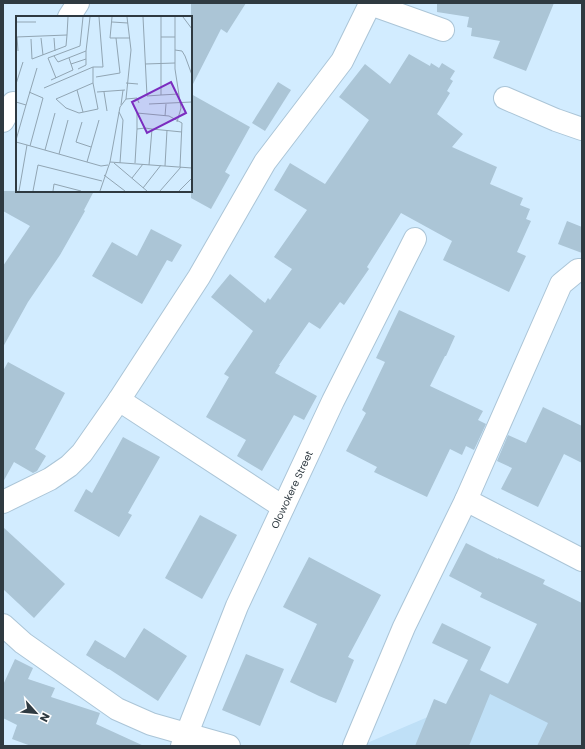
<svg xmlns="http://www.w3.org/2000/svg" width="585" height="749" font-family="Poppins,sans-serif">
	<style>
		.built { fill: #bfe0f7 }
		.building { fill: #abc5d6 }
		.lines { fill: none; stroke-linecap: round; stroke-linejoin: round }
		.street-casing { stroke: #abc5d7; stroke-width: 24 }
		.street { stroke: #fff; stroke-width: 22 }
		.labels { text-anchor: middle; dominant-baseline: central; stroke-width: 3; stroke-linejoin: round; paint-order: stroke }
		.street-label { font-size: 10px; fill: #2f3a41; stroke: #fff }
		.inset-road { fill: none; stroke: #91a5b3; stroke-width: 1 }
		.view { fill: #7b2cbf; fill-opacity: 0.15; stroke: #7b2cbf; stroke-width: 2 }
		.inset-edge { fill: none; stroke: #2f3a41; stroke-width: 2 }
	</style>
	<rect width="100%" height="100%" fill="#d2ecff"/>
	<path class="built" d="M 582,651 L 582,746 L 360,746 Z"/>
	<g class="building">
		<path d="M 191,3 L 246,3 L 227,33 L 221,29 L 191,88 Z"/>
		<path d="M 437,3 L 554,3 L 526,71 L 493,58 L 500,41 L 471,36 L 472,28 L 467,27 L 469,17 L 437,12 Z"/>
		<path d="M 409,54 L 430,66 L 431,63 L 439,68 L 442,63 L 455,71 L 450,79 L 453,81 L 447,91 L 450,93 L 437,114 L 463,134 L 452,147 L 497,167 L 490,184 L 523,198 L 520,205 L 530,209 L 526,219 L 531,221 L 517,252 L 526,256 L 509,292 L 443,260 L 452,241 L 401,213 L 367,267 L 369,269 L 344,305 L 340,302 L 320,329 L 309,322 L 279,365 L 280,365 L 275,373 L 317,396 L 304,420 L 294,415 L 262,471 L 237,456 L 246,440 L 206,417 L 229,377 L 224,374 L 253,331 L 211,297 L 230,274 L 265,303 L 268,298 L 270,300 L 292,269 L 274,257 L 307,210 L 274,190 L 290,163 L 325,184 L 369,120 L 339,97 L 365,64 L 390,84 Z"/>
		<path d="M 278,82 L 291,90 L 265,131 L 252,123 Z"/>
		<path d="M 191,94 L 250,127 L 225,172 L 230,175 L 211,209 L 191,198 Z"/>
		<path d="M 3,191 L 94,191 L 84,210 L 85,211 L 60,255 L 28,302 L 3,347 L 3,266 L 30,226 L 3,211 Z"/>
		<path d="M 567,221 L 582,227 L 582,253 L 558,244 Z"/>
		<path d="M 151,229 L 182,245 L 172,262 L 167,260 L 142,304 L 92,276 L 112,242 L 137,256 Z"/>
		<path d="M 399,310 L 455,336 L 446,356 L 445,356 L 430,386 L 483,411 L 478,420 L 486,424 L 474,450 L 466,446 L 462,455 L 450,449 L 427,497 L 374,472 L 377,467 L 346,451 L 366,413 L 362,410 L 385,362 L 376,358 Z"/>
		<path d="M 8,362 L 65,393 L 35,449 L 46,456 L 37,471 L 33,473 L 14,462 L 3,482 L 3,371 Z"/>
		<path d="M 543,407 L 582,426 L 582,463 L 564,454 L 538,507 L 501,489 L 512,468 L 497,461 L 508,435 L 526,443 Z"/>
		<path d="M 123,437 L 160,457 L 128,513 L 132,515 L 119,537 L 74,511 L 86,489 L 92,493 Z"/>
		<path d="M 200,515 L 237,535 L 202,599 L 165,578 Z"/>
		<path d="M 3,527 L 65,584 L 34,618 L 3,589 Z"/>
		<path d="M 466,543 L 498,559 L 498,558 L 545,580 L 543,584 L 582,603 L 582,746 L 537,746 L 548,723 L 490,694 L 469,746 L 415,746 L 434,699 L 446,704 L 468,660 L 432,643 L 442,623 L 491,647 L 480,670 L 508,684 L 537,624 L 480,597 L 482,593 L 449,576 Z"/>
		<path d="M 309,557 L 381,595 L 348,657 L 354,660 L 336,703 L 319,696 L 290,682 L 317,624 L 283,607 Z"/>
		<path d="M 144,628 L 187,656 L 158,701 L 109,669 L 108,669 L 86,655 L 95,640 L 125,658 Z"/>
		<path d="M 246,654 L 284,669 L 260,726 L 222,710 Z"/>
		<path d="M 15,659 L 33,668 L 28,679 L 55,688 L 51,697 L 100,713 L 96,724 L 144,746 L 31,746 L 12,739 L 17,725 L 3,718 L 3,685 Z"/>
	</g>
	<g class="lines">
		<defs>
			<g id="street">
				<path d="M 370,4 L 443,30"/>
				<path d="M 69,17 L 78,3"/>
				<path d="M 505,98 L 556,120 L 582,129"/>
				<path d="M 3,121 L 13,103"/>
				<path d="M 582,270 L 578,270 L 561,284 L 466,500 L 582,560"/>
				<path d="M 119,400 L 283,507"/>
				<path d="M 3,502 L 50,479 L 69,466 L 82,453 L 119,400 L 199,277 L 265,162 L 342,61 L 370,4 L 369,3"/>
				<path d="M 3,625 L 23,643 L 117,709 L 151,724 L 229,746"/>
				<path id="s1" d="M 182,746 L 237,606 L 333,401 L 415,239"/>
				<path d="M 354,746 L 404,627 L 466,500"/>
			</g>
		</defs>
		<use href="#street" class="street-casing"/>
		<use href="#street" class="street"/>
	</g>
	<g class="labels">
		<g class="street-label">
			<text stroke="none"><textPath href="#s1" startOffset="279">Olowokere Street</textPath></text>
		</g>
	</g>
	<g transform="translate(16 16)">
		<rect width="176" height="176" fill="#d2ecff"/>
		<path class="inset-road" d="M 96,1 L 94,22 L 114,22M 127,1 L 131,80 L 145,79 L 145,1M 159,1 L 159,53 L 165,92 L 161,106M 167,1 L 176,13M 0,6 L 20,6M 96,6 L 112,7M 51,19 L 52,1M 0,21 L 51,19 L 50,30 L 16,43 L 15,23M 1,21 L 2,35M 145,21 L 159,21M 25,22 L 27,39M 38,22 L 39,35M 159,34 L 166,35 L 169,40 L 176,59 L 176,75M 70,35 L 74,1M 38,40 L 42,46 L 70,35 L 70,49 L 62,53M 55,48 L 70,43M 129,48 L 159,47M 77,51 L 87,51 L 83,1M 80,61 L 104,57 L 100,22M 40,62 L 32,42 L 64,30 L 67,1M 35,64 L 57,54 L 53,42M 110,67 L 122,68M 0,68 L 7,46M 28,72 L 77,51 L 77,67 L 40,83 L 50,92 L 63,97 L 82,93 L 77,67M 61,74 L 67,96M 13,76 L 27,82 L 14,130M 81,76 L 109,74M 88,76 L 91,95M 145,79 L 163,78M 110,83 L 121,82 L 123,87M 0,86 L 10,89 L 0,124M 133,88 L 176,86M 10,89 L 21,52M 105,89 L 107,74M 103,96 L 107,104 L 104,147M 149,100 L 150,88M 66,106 L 60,126 L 75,131M 121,113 L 121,97 L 153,100 L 166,107 L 164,151M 136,113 L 166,116M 0,126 L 11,129 L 3,175M 11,129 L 85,150 L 92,149M 29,134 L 39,97M 43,138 L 52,104M 71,146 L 83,104M 94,146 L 176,152M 98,147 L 131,175M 119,147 L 121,113 L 129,112 L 136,113 L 133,149M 149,150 L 151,114M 88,159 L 109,175M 116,162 L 127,148M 127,172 L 145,149M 17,175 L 22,149 L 86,165M 37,175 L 38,168 L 65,175M 84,175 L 94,146 L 104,91 L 110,83 L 115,34 L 111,1M 144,175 L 165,151M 163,175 L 176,162"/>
		<path class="view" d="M 155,66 L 170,97 L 131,117 L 116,86 Z"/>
		<rect width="176" height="176" class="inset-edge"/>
	</g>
	<rect width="585" height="749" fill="none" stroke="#2f3a41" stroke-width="8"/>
	<g transform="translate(36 713) rotate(117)" stroke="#ffffff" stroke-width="3" paint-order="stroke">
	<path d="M0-3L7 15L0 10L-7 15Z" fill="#2f3a41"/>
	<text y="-6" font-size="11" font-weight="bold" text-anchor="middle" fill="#2f3a41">N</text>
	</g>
</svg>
